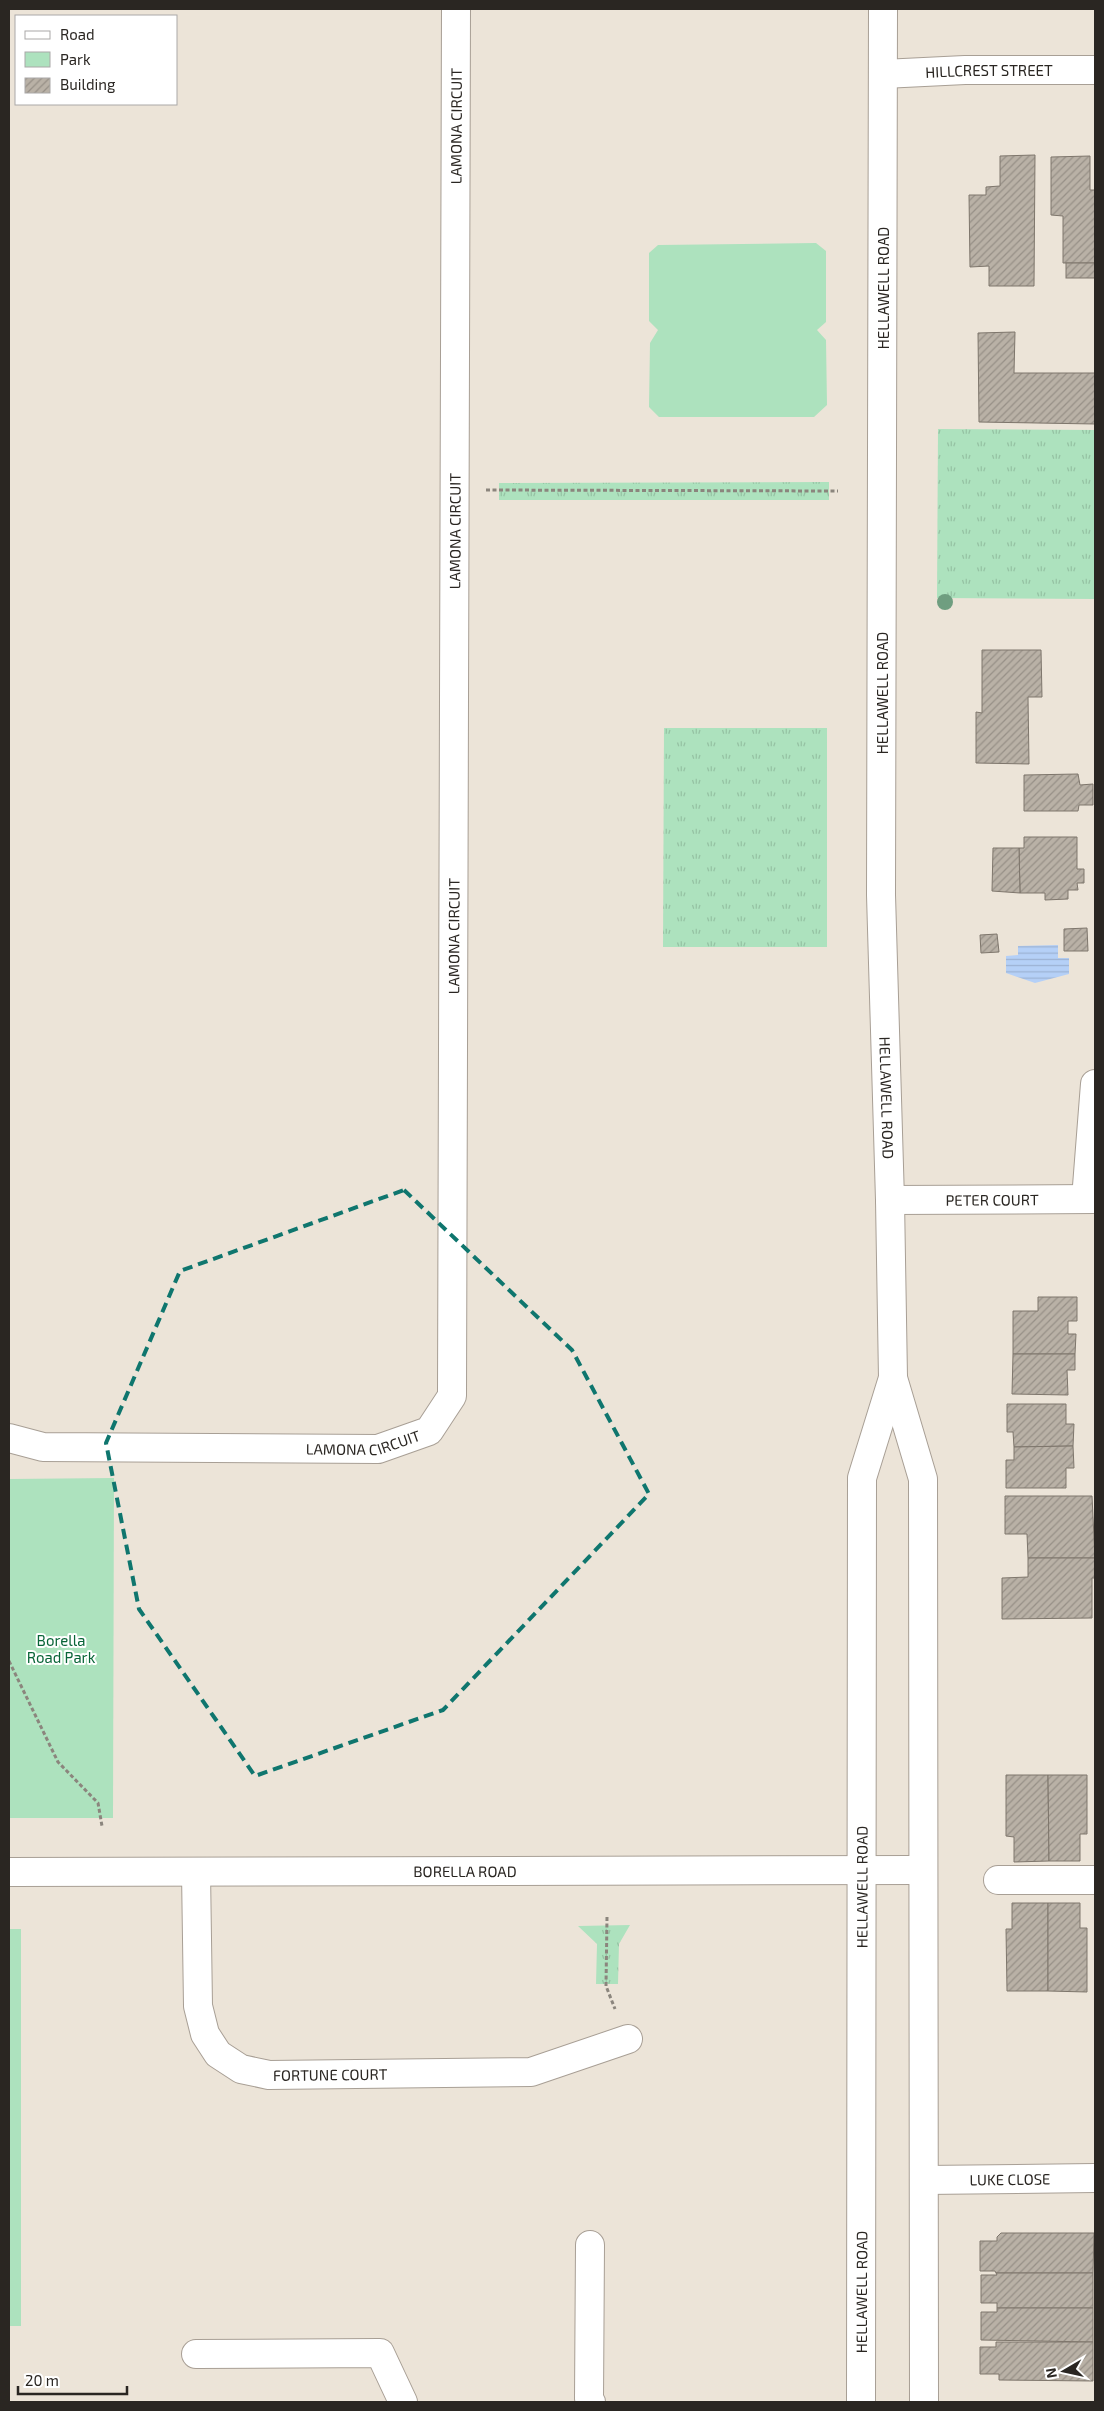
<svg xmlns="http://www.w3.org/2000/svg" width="1104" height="2411" font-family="'Exo 2',sans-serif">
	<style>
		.grass { fill: url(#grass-tufts) }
		.green { fill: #ade2be }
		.water { fill: url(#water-rules) }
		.building { fill: url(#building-hatch); stroke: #7e766c }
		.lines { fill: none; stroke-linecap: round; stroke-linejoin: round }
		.minor-casing { stroke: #a89f95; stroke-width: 30 }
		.tertiary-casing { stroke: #a89f95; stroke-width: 30 }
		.path { stroke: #8b857d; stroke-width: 3; stroke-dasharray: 4 2.5; stroke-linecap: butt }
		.minor { stroke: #fff; stroke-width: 28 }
		.tertiary { stroke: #fff; stroke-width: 28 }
		.tree { fill: #6f9e80 }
		.marked { fill: none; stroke: #0f766e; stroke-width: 4; stroke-dasharray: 10 6; stroke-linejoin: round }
		.labels { text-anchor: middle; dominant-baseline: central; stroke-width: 4; stroke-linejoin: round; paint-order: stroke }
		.street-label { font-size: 15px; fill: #2a2622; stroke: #fff }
		.park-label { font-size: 15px; fill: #096538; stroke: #fff }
	</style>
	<defs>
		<pattern id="grass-tufts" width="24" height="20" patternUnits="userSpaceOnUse" patternTransform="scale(1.25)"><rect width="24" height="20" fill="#ade2be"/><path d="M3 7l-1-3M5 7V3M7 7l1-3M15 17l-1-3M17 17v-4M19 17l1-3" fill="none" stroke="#95c2a3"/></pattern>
		<pattern id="water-rules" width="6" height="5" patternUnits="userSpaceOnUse" patternTransform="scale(1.25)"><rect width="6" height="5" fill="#b5d0f7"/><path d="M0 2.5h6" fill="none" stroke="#9cb2d3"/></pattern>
		<pattern id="building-hatch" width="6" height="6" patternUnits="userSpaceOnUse" patternTransform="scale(1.25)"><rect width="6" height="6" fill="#b9b1a6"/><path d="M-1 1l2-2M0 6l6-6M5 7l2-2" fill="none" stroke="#979087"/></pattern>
	</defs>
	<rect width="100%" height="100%" fill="#ece4d8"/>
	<g class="grass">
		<path d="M 938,429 L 1095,430 L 1095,599 L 937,598 Z"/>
		<path d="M 829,482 L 829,500 L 499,500 L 499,483 Z"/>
		<path d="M 664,728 L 827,728 L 827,947 L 663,947 Z"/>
		<path d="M 630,1925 L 619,1944 L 618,1984 L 596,1984 L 597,1944 L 578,1926 Z"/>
	</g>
	<g class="green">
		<path d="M 816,243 L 826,251 L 826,322 L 817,330 L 826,340 L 827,405 L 814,417 L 659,417 L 649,407 L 650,343 L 658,330 L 649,321 L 649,253 L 658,245 Z"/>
		<path d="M 114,1478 L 113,1818 L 9,1818 L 9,1479 Z"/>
		<rect x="9" y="1929" width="12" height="397"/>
	</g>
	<path class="water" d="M 1058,945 L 1058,958 L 1069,958 L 1069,974 L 1035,983 L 1006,973 L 1006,956 L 1018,955 L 1018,946 Z"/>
	<g class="building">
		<path d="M 1035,155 L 1034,286 L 989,286 L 989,266 L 970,267 L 969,195 L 986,195 L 986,187 L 1000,186 L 1000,156 Z"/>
		<path d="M 1090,156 L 1090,190 L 1095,190 L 1095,263 L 1063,263 L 1063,216 L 1051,215 L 1051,157 Z"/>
		<rect x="1066" y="263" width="29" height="15"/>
		<path d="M 1015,332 L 1014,373 L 1095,373 L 1095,424 L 979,422 L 978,333 Z"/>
		<path d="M 982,650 L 1041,650 L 1042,697 L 1028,697 L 1029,764 L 976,763 L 976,712 L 982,713 Z"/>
		<path d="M 1078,774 L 1080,785 L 1093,784 L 1093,805 L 1079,805 L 1078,811 L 1024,811 L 1024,775 Z"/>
		<path d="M 1024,837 L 1077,837 L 1077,869 L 1084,869 L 1084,883 L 1077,883 L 1078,890 L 1068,890 L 1068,899 L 1045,900 L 1045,893 L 1020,893 L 1019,848 L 1024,848 Z"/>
		<path d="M 993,848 L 1019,848 L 1020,893 L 992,891 Z"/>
		<path d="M 1087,928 L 1088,951 L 1064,951 L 1064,929 Z"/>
		<path d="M 997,934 L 999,952 L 981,953 L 980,935 Z"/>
		<path d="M 1038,1297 L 1077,1297 L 1077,1321 L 1068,1321 L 1068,1334 L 1076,1334 L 1075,1354 L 1013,1354 L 1013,1311 L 1038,1311 Z"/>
		<path d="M 1013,1354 L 1075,1354 L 1075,1370 L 1067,1370 L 1068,1395 L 1012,1394 Z"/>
		<path d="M 1007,1404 L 1066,1404 L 1066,1424 L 1074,1424 L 1073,1446 L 1014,1447 L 1013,1432 L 1007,1432 Z"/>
		<path d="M 1073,1446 L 1074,1468 L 1066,1468 L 1066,1488 L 1006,1488 L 1006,1460 L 1014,1460 L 1014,1447 Z"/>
		<path d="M 1005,1496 L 1092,1496 L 1095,1558 L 1028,1558 L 1027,1534 L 1005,1534 Z"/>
		<path d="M 1028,1558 L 1095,1558 L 1095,1578 L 1092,1578 L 1092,1618 L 1002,1619 L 1002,1578 L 1028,1577 Z"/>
		<path d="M 1006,1775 L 1048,1775 L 1049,1861 L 1014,1862 L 1014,1837 L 1006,1836 Z"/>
		<path d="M 1048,1775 L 1087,1775 L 1087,1834 L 1080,1834 L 1080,1861 L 1049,1861 Z"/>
		<path d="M 1012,1903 L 1048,1903 L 1048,1991 L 1007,1991 L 1006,1929 L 1012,1929 Z"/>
		<path d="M 1048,1903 L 1080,1903 L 1080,1928 L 1087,1928 L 1087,1992 L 1048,1991 Z"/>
		<path d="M 1001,2233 L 1094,2233 L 1093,2273 L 996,2273 L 995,2271 L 980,2271 L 980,2241 L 997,2241 L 997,2237 Z"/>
		<path d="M 996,2273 L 1093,2273 L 1093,2308 L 997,2308 L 997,2303 L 981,2303 L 981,2275 L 997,2275 Z"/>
		<path d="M 997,2308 L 1093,2308 L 1093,2342 L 981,2340 L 981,2312 L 997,2312 Z"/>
		<path d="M 996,2342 L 1093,2342 L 1093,2381 L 999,2380 L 999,2374 L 980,2374 L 980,2347 L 996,2347 Z"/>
	</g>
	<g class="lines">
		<defs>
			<g id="minor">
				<path d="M 1086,1199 L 1095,1084"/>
				<path id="s1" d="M 890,1200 L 1095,1199"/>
				<path id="s2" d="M 9,1438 L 43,1447 L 378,1449 L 429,1431 L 452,1396 L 456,9"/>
				<path id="s3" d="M 196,1872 L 198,2006 L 205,2034 L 218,2054 L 241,2069 L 269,2075 L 531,2072 L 628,2039"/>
				<path d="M 998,1880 L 1095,1880"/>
				<path id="s4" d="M 924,2180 L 1095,2178"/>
				<path d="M 590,2245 L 589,2399 L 591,2402"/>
				<path d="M 196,2354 L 380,2353 L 403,2402"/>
			</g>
			<g id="tertiary">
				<path id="s5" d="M 883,9 L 881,895 L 890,1200 L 893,1378 L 923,1479 L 924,2402"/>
				<path id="s6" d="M 883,74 L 965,70 L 1095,70"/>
				<path id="s7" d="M 9,1872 L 923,1870"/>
				<path id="s8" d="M 861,2402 L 862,1478 L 893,1378"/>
			</g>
		</defs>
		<use href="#minor" class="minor-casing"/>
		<use href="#tertiary" class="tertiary-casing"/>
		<g class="path">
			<path d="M 486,490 L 838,491"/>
			<path d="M 9,1661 L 58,1762 L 98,1803 L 102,1826"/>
			<path d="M 607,1917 L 606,1986 L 615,2009"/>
		</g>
		<use href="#minor" class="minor"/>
		<use href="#tertiary" class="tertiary"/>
	</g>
	<circle class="tree" cx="945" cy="602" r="8"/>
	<path class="marked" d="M 404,1190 L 572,1350 L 649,1494 L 443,1710 L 255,1776 L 139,1609 L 106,1443 L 180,1271 Z"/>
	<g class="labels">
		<g class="street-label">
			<text stroke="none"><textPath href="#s6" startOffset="106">HILLCREST STREET</textPath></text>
			<text stroke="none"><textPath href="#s2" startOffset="1736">LAMONA CIRCUIT</textPath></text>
			<text transform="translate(883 288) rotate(-90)">HELLAWELL ROAD</text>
			<text stroke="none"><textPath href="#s2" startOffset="1331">LAMONA CIRCUIT</textPath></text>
			<text transform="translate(882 693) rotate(-90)">HELLAWELL ROAD</text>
			<text stroke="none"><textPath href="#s2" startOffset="926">LAMONA CIRCUIT</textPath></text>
			<text stroke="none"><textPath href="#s5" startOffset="1089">HELLAWELL ROAD</textPath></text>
			<text stroke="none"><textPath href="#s1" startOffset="102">PETER COURT</textPath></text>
			<text stroke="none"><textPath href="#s2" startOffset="356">LAMONA CIRCUIT</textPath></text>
			<text stroke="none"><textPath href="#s7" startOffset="456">BORELLA ROAD</textPath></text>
			<text stroke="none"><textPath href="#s8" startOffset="515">HELLAWELL ROAD</textPath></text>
			<text stroke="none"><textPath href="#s3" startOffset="304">FORTUNE COURT</textPath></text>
			<text stroke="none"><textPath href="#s4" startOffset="86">LUKE CLOSE</textPath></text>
			<text stroke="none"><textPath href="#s8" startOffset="110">HELLAWELL ROAD</textPath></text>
		</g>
		<g class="park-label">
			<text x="61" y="1640">Borella<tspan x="61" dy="17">Road Park</tspan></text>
		</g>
	</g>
	<rect width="1104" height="2411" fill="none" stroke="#2a2622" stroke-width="20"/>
	<rect x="15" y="15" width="162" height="90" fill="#ffffff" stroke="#aaa8a7"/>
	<rect x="25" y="31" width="25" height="8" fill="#ffffff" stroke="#aaa8a7"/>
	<text x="60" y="40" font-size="15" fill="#2a2622">Road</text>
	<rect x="25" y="52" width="25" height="15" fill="#ade2be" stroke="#aaa8a7"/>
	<text x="60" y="65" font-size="15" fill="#2a2622">Park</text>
	<rect x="25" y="78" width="25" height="15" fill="url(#building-hatch)" stroke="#aaa8a7"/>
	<text x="60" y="90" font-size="15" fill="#2a2622">Building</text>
	<g transform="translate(1064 2371) rotate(261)" stroke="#ffffff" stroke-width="4" paint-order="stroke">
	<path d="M0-4L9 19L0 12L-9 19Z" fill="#2a2622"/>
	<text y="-8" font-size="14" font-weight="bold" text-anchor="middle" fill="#2a2622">N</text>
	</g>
	<path d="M18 2386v8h109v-8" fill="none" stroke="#2a2622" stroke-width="2.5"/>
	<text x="25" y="2386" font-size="15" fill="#2a2622" stroke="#ffffff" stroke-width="4" paint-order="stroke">20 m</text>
</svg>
